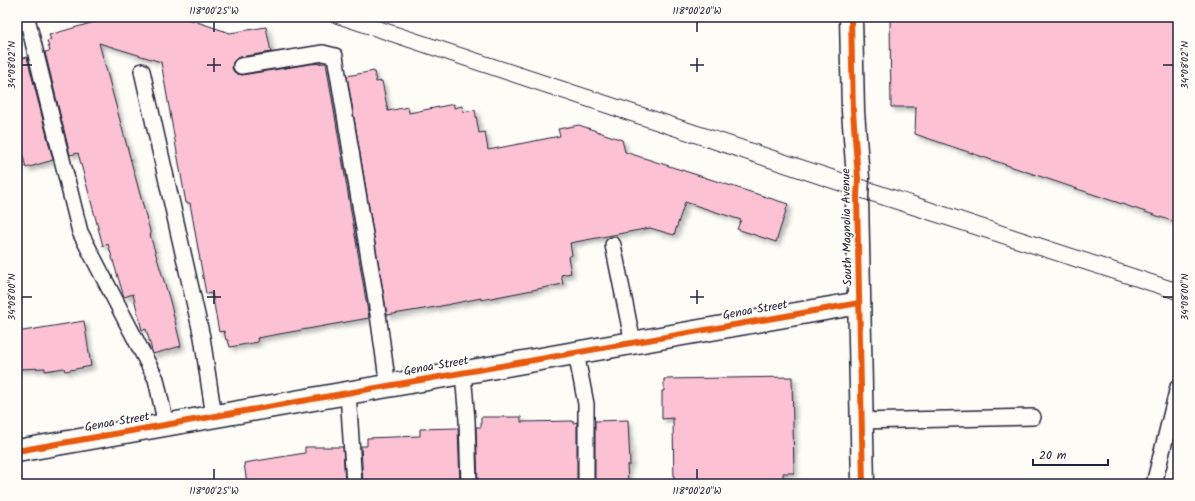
<svg xmlns="http://www.w3.org/2000/svg" width="1195" height="501" font-family="Kalam,sans-serif">
	<style>
		.building { fill: #fcc2d4; stroke: #22223b; filter: url(#shadow) }
		.lines { fill: none; stroke-linecap: round; stroke-linejoin: round }
		.service-casing { stroke: #22223b; stroke-width: 18 }
		.minor-casing { stroke: #22223b; stroke-width: 25 }
		.service { stroke: #fdfcf7; stroke-width: 15 }
		.minor { stroke: #fdfcf7; stroke-width: 22 }
		.tram { stroke: #22223b; stroke-width: 1 }
		.cycleway-casing { stroke: #fdfcf7; stroke-width: 8 }
		.cycleway { stroke: #e8590c; stroke-width: 6 }
		.ticks { fill: none; stroke: #22223b; stroke-width: 1.5 }
		.labels { text-anchor: middle; dominant-baseline: central; stroke-width: 4; stroke-linejoin: round; paint-order: stroke }
		.street-label { font-size: 12px; fill: #22223b; stroke: #fdfcf7 }
		.neatline { fill: none; stroke: #22223b; stroke-width: 1.5 }
		.ticks-label { font-size: 10px; text-anchor: middle; fill: #22223b }
	</style>
	<defs>
		<filter id="shadow"><feDropShadow dx="3.5" dy="3.5" stdDeviation="2" flood-color="#0004"/></filter>
	</defs>
	<rect width="100%" height="100%" fill="#fdfcf7"/>
	<filter id="ink" filterUnits="userSpaceOnUse"><feTurbulence type="fractalNoise" baseFrequency=".025" numOctaves="2"/><feDisplacementMap in="SourceGraphic" scale="8" xChannelSelector="R" yChannelSelector="G"/><feConvolveMatrix kernelMatrix="1 2 1 2 8 2 1 2 1" color-interpolation-filters="sRGB"/></filter>
	<g filter="url(#ink)">
		<g class="building">
			<path d="M 112,17 L 182,17 L 230,33 L 266,27 L 271,52 L 240,57 L 236,59 L 233,62 L 232,68 L 234,72 L 238,74 L 242,75 L 310,64 L 326,63 L 369,318 L 257,338 L 258,342 L 230,347 L 228,340 L 226,340 L 224,331 L 219,332 L 212,293 L 206,294 L 190,203 L 186,203 L 161,62 L 99,43 L 151,235 L 150,235 L 170,301 L 181,346 L 153,354 L 146,329 L 142,330 L 133,294 L 124,297 L 108,244 L 103,246 L 78,153 L 70,155 L 45,52 L 50,51 L 47,41 L 51,40 L 49,35 Z"/>
			<path d="M 890,17 L 1178,17 L 1178,223 L 915,134 L 916,107 L 891,107 Z"/>
			<path d="M 27,57 L 53,160 L 26,168 L 23,156 L 17,158 L 17,60 Z"/>
			<path d="M 374,71 L 376,82 L 382,81 L 388,111 L 408,107 L 409,113 L 454,104 L 454,108 L 462,106 L 463,112 L 475,110 L 479,133 L 485,132 L 488,150 L 560,136 L 558,129 L 579,125 L 622,140 L 625,152 L 788,204 L 776,242 L 737,229 L 741,220 L 685,202 L 674,235 L 650,228 L 570,243 L 572,255 L 568,257 L 571,273 L 561,275 L 563,284 L 481,300 L 481,298 L 436,307 L 387,315 L 347,76 Z"/>
			<path d="M 84,321 L 91,366 L 65,371 L 64,368 L 45,371 L 45,368 L 17,369 L 17,332 Z"/>
			<path d="M 792,377 L 794,473 L 783,473 L 783,480 L 770,480 L 770,484 L 674,484 L 673,418 L 662,419 L 662,391 L 664,391 L 664,379 Z"/>
			<path d="M 481,417 L 521,417 L 521,422 L 573,421 L 573,423 L 577,422 L 577,484 L 478,484 L 476,427 L 481,427 Z"/>
			<path d="M 628,420 L 630,465 L 627,465 L 628,484 L 595,484 L 595,421 Z"/>
			<path d="M 458,428 L 460,484 L 363,484 L 361,446 L 367,446 L 367,438 L 420,436 L 420,429 Z"/>
			<path d="M 305,447 L 343,447 L 345,484 L 247,484 L 244,463 L 305,453 Z"/>
		</g>
		<g class="lines">
			<defs>
				<g id="service">
					<path d="M 27,18 L 80,232 L 156,379 L 166,425"/>
					<path d="M 241,66 L 323,53 L 335,56 L 376,300 L 388,386"/>
					<path d="M 142,71 L 202,337 L 214,417"/>
					<path d="M 613,245 L 633,343"/>
					<path d="M 576,353 L 586,404 L 586,484"/>
					<path d="M 463,373 L 467,420 L 469,484"/>
					<path d="M 348,393 L 354,484"/>
					<path d="M 861,421 L 1033,417"/>
					<path d="M 1154,484 L 1178,387"/>
				</g>
				<g id="minor">
					<path d="M 851,17 L 853,111 L 858,178 L 857,197 L 863,484"/>
					<path d="M 17,451 L 859,303"/>
				</g>
			</defs>
			<use href="#service" class="service-casing"/>
			<use href="#minor" class="minor-casing"/>
			<use href="#service" class="service"/>
			<use href="#minor" class="minor"/>
			<g class="tram">
				<path d="M 317,17 L 857,197 L 1178,300"/>
				<path d="M 368,17 L 1178,283"/>
			</g>
			<defs>
				<g id="cycleway">
					<path d="M 851,17 L 853,111 L 858,178 L 857,197 L 863,484"/>
					<path d="M 17,451 L 859,303"/>
				</g>
			</defs>
			<use href="#cycleway" class="cycleway-casing"/>
			<use href="#cycleway" class="cycleway"/>
		</g>
	</g>
	<path class="ticks" d="M 214,22 L 214,32M 697,22 L 697,32M 214,58 L 214,72M 697,58 L 697,72M 22,65 L 32,65M 207,65 L 221,65M 690,65 L 704,65M 1163,65 L 1173,65M 214,290 L 214,304M 697,290 L 697,304M 22,297 L 32,297M 207,297 L 221,297M 690,297 L 704,297M 1163,297 L 1173,297M 214,469 L 214,479M 697,469 L 697,479"/>
	<g class="labels">
		<g class="street-label">
			<text transform="translate(847 227) rotate(-91)">South Magnolia Avenue</text>
			<text transform="translate(755 310) rotate(-10)">Genoa Street</text>
			<text transform="translate(436 366) rotate(-10)">Genoa Street</text>
			<text transform="translate(117 422) rotate(-10)">Genoa Street</text>
		</g>
	</g>
	<rect width="1195" height="501" fill="none" stroke="#fdfcf7" stroke-width="44"/>
	<path d="M1033 459v6h75v-6" fill="none" stroke="#22223b" stroke-width="2"/>
	<text x="1039" y="459" font-size="12" fill="#22223b" stroke="#fdfcf7" stroke-width="3" paint-order="stroke">20 m</text>
	<rect x="22" y="22" width="1151" height="457" class="neatline"/>
	<g class="ticks-label">
		<text x="214" y="14">118°00'25"W</text>
		<text x="697" y="14">118°00'20"W</text>
		<text transform="translate(11 65) rotate(-90)" y="4">34°08'02"N</text>
		<text transform="translate(1184 65) rotate(-90)" y="4">34°08'02"N</text>
		<text transform="translate(11 297) rotate(-90)" y="4">34°08'00"N</text>
		<text transform="translate(1184 297) rotate(-90)" y="4">34°08'00"N</text>
		<text x="214" y="494">118°00'25"W</text>
		<text x="697" y="494">118°00'20"W</text>
	</g>
</svg>
